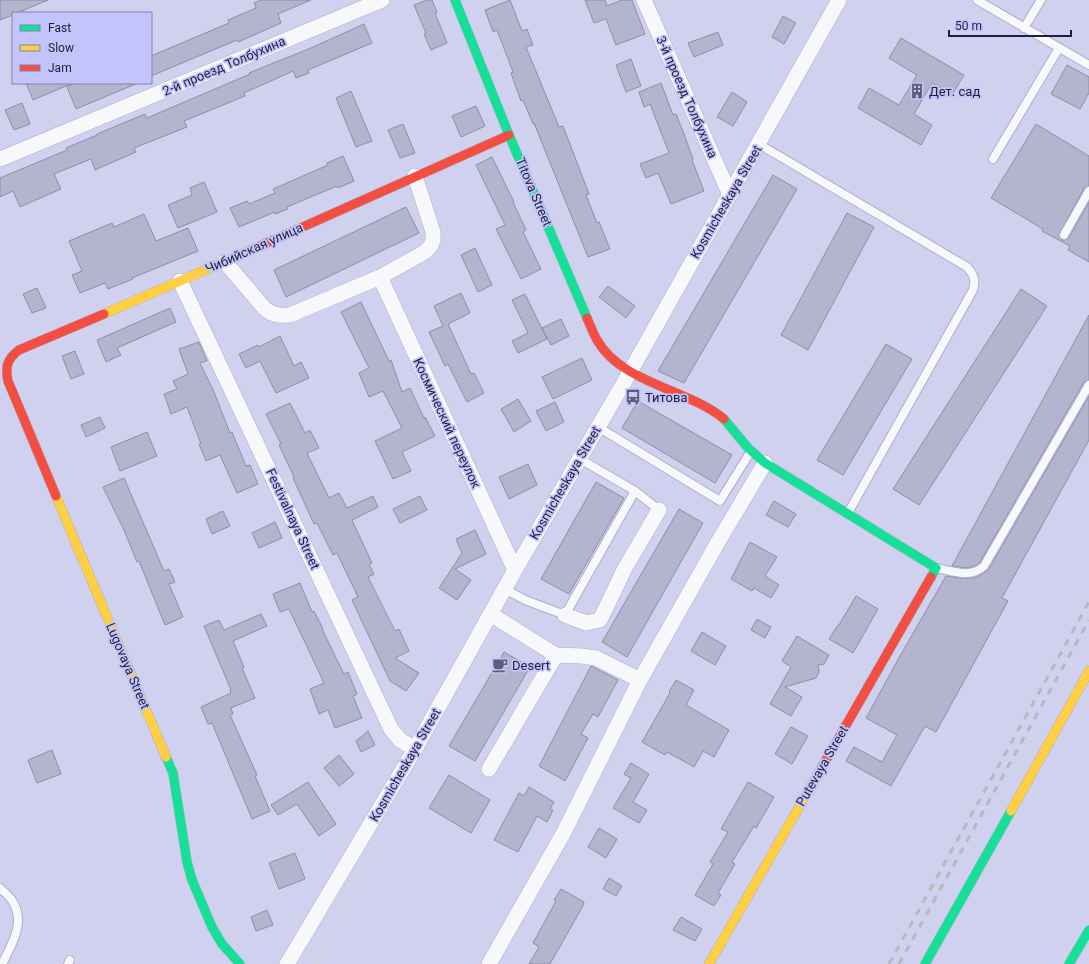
<svg xmlns="http://www.w3.org/2000/svg" width="1089" height="964" font-family="Roboto,sans-serif">
	<style>
		.building { fill: #b3b4cd; stroke: #8e8ea6 }
		.lines { fill: none; stroke-linecap: round; stroke-linejoin: round }
		.lane-casing { stroke: #aeaec8; stroke-width: 10 }
		.street-casing { stroke: #aeaec8; stroke-width: 16 }
		.fast-casing { stroke: #aeaec8; stroke-width: 10 }
		.slow-casing { stroke: #aeaec8; stroke-width: 10 }
		.jam-casing { stroke: #aeaec8; stroke-width: 10 }
		.path { stroke: #d5d5df; stroke-width: 2.5; stroke-dasharray: 2 3; stroke-linecap: butt }
		.lane { stroke: #f8f8fc; stroke-width: 8 }
		.street { stroke: #f8f8fc; stroke-width: 15 }
		.fast { stroke: #16e098; stroke-width: 9 }
		.slow { stroke: #ffcf43; stroke-width: 9 }
		.jam { stroke: #f24e42; stroke-width: 9 }
		.rail { stroke: #b7b8bf; stroke-width: 3; stroke-dasharray: 7 7; stroke-linecap: butt }
		.labels { text-anchor: middle; dominant-baseline: central; stroke-width: 3.5; stroke-linejoin: round; paint-order: stroke }
		.street-label { font-size: 13px; fill: #201f39; stroke: #c3c4fb }
		.poi-label { font-size: 13px; fill: #201f39; stroke: #c3c4fb; text-anchor: start }
	</style>
	<rect width="100%" height="100%" fill="#d0d1ee"/>
	<g class="building">
		<path d="M 0,0 L 48,0 L 17,13 L 13,13 L 13,15 L 0,20 Z"/>
		<path d="M 261,0 L 311,0 L 278,14 L 281,23 L 238,42 L 237,40 L 151,76 L 151,56 L 229,23 L 228,20 L 256,8 L 254,3 Z"/>
		<path d="M 427,0 L 432,0 L 437,12 L 435,13 L 447,43 L 431,50 L 424,34 L 426,33 L 414,5 Z"/>
		<path d="M 510,0 L 522,31 L 527,29 L 533,45 L 526,47 L 559,127 L 563,126 L 589,194 L 586,195 L 597,223 L 599,222 L 610,249 L 588,257 L 534,123 L 533,124 L 523,100 L 521,101 L 511,73 L 513,72 L 497,30 L 493,32 L 485,10 Z"/>
		<path d="M 585,0 L 605,0 L 607,6 L 622,0 L 632,0 L 645,34 L 616,45 L 606,19 L 594,23 Z"/>
		<path d="M 783,16 L 796,23 L 784,44 L 772,37 Z"/>
		<path d="M 364,24 L 372,43 L 308,70 L 309,73 L 296,78 L 293,71 L 244,93 L 245,96 L 184,121 L 187,127 L 134,148 L 136,152 L 95,170 L 91,159 L 54,174 L 61,189 L 20,207 L 13,191 L 0,197 L 0,178 L 67,150 L 66,148 L 97,135 L 97,134 L 145,114 L 147,118 L 250,74 L 249,73 L 266,66 L 311,48 Z"/>
		<path d="M 718,32 L 723,45 L 694,57 L 688,43 Z"/>
		<path d="M 901,38 L 964,75 L 952,95 L 932,83 L 914,114 L 932,125 L 921,145 L 858,108 L 869,88 L 899,105 L 917,75 L 889,58 Z"/>
		<path d="M 631,59 L 641,86 L 626,92 L 616,65 Z"/>
		<path d="M 1067,65 L 1089,77 L 1089,93 L 1080,109 L 1051,94 Z"/>
		<path d="M 26,83 L 73,83 L 33,100 Z"/>
		<path d="M 75,83 L 138,83 L 76,109 L 67,87 Z"/>
		<path d="M 661,83 L 673,115 L 676,114 L 684,134 L 693,159 L 692,160 L 704,191 L 671,204 L 658,173 L 646,178 L 640,164 L 669,153 L 650,104 L 644,107 L 639,92 Z"/>
		<path d="M 351,91 L 372,141 L 356,147 L 336,98 Z"/>
		<path d="M 732,92 L 747,102 L 733,126 L 717,117 Z"/>
		<path d="M 22,103 L 30,124 L 14,130 L 5,110 Z"/>
		<path d="M 476,106 L 485,126 L 461,137 L 452,116 Z"/>
		<path d="M 403,124 L 415,153 L 400,158 L 388,130 Z"/>
		<path d="M 1036,124 L 1089,156 L 1089,186 L 1084,188 L 1059,235 L 1062,240 L 1064,240 L 1069,238 L 1089,202 L 1089,262 L 1068,250 L 1070,246 L 1042,231 L 1043,229 L 991,198 Z"/>
		<path d="M 343,156 L 354,181 L 338,188 L 337,186 L 287,207 L 288,209 L 275,214 L 275,212 L 239,227 L 230,208 L 247,201 L 249,204 L 275,193 L 273,189 L 328,165 L 327,163 Z"/>
		<path d="M 492,157 L 514,202 L 513,202 L 526,230 L 523,232 L 541,269 L 521,279 L 496,229 L 505,225 L 476,165 Z"/>
		<path d="M 773,175 L 797,189 L 684,383 L 658,371 Z"/>
		<path d="M 204,182 L 217,212 L 178,228 L 168,205 L 192,195 L 190,188 Z"/>
		<path d="M 406,207 L 419,233 L 286,297 L 274,270 Z"/>
		<path d="M 847,213 L 874,227 L 808,350 L 781,335 Z"/>
		<path d="M 144,214 L 156,241 L 188,228 L 198,251 L 132,278 L 133,279 L 108,289 L 105,283 L 80,293 L 72,275 L 82,271 L 69,241 L 112,223 L 114,227 Z"/>
		<path d="M 475,248 L 492,285 L 478,292 L 461,255 Z"/>
		<path d="M 608,286 L 635,306 L 626,318 L 599,297 Z"/>
		<path d="M 37,288 L 46,308 L 32,313 L 23,294 Z"/>
		<path d="M 1021,289 L 1047,306 L 919,505 L 893,489 Z"/>
		<path d="M 461,293 L 470,313 L 448,324 L 471,374 L 474,373 L 484,393 L 467,402 L 448,364 L 445,366 L 429,332 L 443,326 L 434,306 Z"/>
		<path d="M 525,294 L 547,339 L 518,353 L 512,341 L 528,333 L 512,300 Z"/>
		<path d="M 361,302 L 389,361 L 391,360 L 402,392 L 410,388 L 424,418 L 425,417 L 435,436 L 402,452 L 411,471 L 393,479 L 375,441 L 402,428 L 383,391 L 369,397 L 359,373 L 369,368 L 341,312 Z"/>
		<path d="M 170,308 L 176,322 L 117,348 L 121,355 L 106,362 L 97,340 Z"/>
		<path d="M 1089,315 L 1089,380 L 1084,382 L 980,562 L 976,565 L 967,568 L 952,566 Z"/>
		<path d="M 561,319 L 569,336 L 551,345 L 542,328 Z"/>
		<path d="M 280,336 L 294,366 L 301,362 L 309,378 L 276,393 L 260,361 L 246,368 L 239,354 L 258,345 L 259,347 Z"/>
		<path d="M 199,342 L 207,361 L 200,363 L 214,392 L 230,433 L 232,432 L 246,466 L 250,465 L 258,484 L 237,493 L 220,455 L 206,461 L 199,444 L 201,444 L 187,407 L 171,414 L 164,394 L 177,389 L 173,381 L 188,374 L 179,349 Z"/>
		<path d="M 886,344 L 912,359 L 843,475 L 817,460 Z"/>
		<path d="M 75,351 L 84,374 L 71,379 L 62,356 Z"/>
		<path d="M 582,358 L 592,380 L 553,399 L 542,377 Z"/>
		<path d="M 1089,396 L 1089,440 L 1002,598 L 1008,601 L 936,732 L 925,726 L 891,786 L 846,761 L 854,747 L 882,762 L 897,735 L 866,718 L 900,656 L 946,576 L 961,578 L 974,578 L 982,574 L 989,569 Z"/>
		<path d="M 518,399 L 531,421 L 514,432 L 501,409 Z"/>
		<path d="M 638,401 L 732,455 L 715,483 L 622,428 Z"/>
		<path d="M 555,402 L 564,422 L 546,431 L 536,411 Z"/>
		<path d="M 290,403 L 305,433 L 310,430 L 319,448 L 307,453 L 329,498 L 339,493 L 347,508 L 373,496 L 378,507 L 352,520 L 372,563 L 369,564 L 374,574 L 368,577 L 395,631 L 399,629 L 409,651 L 395,658 L 419,673 L 406,691 L 390,681 L 352,600 L 358,597 L 337,553 L 333,555 L 317,523 L 314,524 L 293,478 L 294,477 L 279,445 L 281,444 L 266,414 Z"/>
		<path d="M 100,417 L 105,428 L 86,437 L 81,425 Z"/>
		<path d="M 147,432 L 157,456 L 120,471 L 111,447 Z"/>
		<path d="M 528,464 L 537,485 L 509,499 L 499,477 Z"/>
		<path d="M 124,478 L 164,571 L 169,569 L 175,582 L 169,584 L 183,617 L 165,625 L 139,561 L 137,562 L 124,530 L 103,487 Z"/>
		<path d="M 596,482 L 624,498 L 569,594 L 541,579 Z"/>
		<path d="M 420,496 L 427,510 L 400,523 L 393,509 Z"/>
		<path d="M 774,501 L 796,514 L 788,527 L 766,515 Z"/>
		<path d="M 679,509 L 703,523 L 627,657 L 602,642 Z"/>
		<path d="M 223,511 L 230,526 L 212,534 L 206,519 Z"/>
		<path d="M 275,522 L 282,538 L 259,548 L 252,533 Z"/>
		<path d="M 475,530 L 486,554 L 455,569 L 471,580 L 457,600 L 439,588 L 462,553 L 456,539 Z"/>
		<path d="M 750,542 L 777,557 L 765,576 L 779,585 L 771,598 L 754,588 L 752,591 L 731,579 Z"/>
		<path d="M 300,583 L 312,612 L 314,611 L 323,629 L 322,629 L 344,674 L 348,672 L 357,694 L 353,696 L 362,718 L 335,728 L 328,710 L 319,714 L 310,689 L 324,683 L 310,653 L 289,609 L 280,612 L 273,594 Z"/>
		<path d="M 856,596 L 878,609 L 853,653 L 829,639 L 838,625 L 839,625 Z"/>
		<path d="M 261,614 L 267,626 L 233,641 L 244,667 L 242,668 L 255,698 L 231,708 L 233,714 L 230,715 L 257,775 L 255,776 L 270,811 L 252,819 L 212,723 L 208,724 L 201,707 L 231,693 L 230,690 L 231,690 L 204,626 L 219,620 L 224,630 Z"/>
		<path d="M 757,619 L 771,627 L 765,638 L 751,630 Z"/>
		<path d="M 702,632 L 726,646 L 715,665 L 691,651 Z"/>
		<path d="M 797,636 L 829,655 L 824,664 L 818,665 L 819,672 L 816,678 L 785,687 L 802,697 L 791,716 L 770,704 L 791,667 L 782,661 Z"/>
		<path d="M 504,652 L 530,667 L 475,761 L 449,746 Z"/>
		<path d="M 591,666 L 618,680 L 598,717 L 593,714 L 581,734 L 588,738 L 565,781 L 539,766 Z"/>
		<path d="M 676,680 L 694,690 L 686,705 L 729,730 L 714,757 L 703,751 L 694,767 L 667,752 L 665,755 L 642,742 L 670,693 L 669,692 Z"/>
		<path d="M 791,727 L 808,736 L 792,764 L 775,754 Z"/>
		<path d="M 368,731 L 375,745 L 361,752 L 356,741 Z"/>
		<path d="M 52,750 L 61,774 L 37,783 L 28,760 Z"/>
		<path d="M 339,755 L 354,774 L 339,786 L 324,768 Z"/>
		<path d="M 631,763 L 649,774 L 633,802 L 647,810 L 639,823 L 613,808 L 631,778 L 624,774 Z"/>
		<path d="M 449,775 L 490,800 L 471,833 L 429,808 Z"/>
		<path d="M 308,782 L 336,824 L 319,836 L 297,804 L 278,815 L 271,805 Z"/>
		<path d="M 748,782 L 774,797 L 756,828 L 754,826 L 732,862 L 735,864 L 718,893 L 721,895 L 714,906 L 695,895 L 713,864 L 710,862 L 728,832 L 721,829 Z"/>
		<path d="M 529,787 L 554,802 L 550,809 L 553,810 L 547,822 L 537,816 L 518,852 L 494,840 L 519,793 L 524,796 Z"/>
		<path d="M 599,828 L 617,839 L 606,858 L 588,847 Z"/>
		<path d="M 295,853 L 305,879 L 279,889 L 269,863 Z"/>
		<path d="M 609,878 L 622,886 L 616,896 L 603,889 Z"/>
		<path d="M 561,889 L 584,902 L 583,906 L 550,964 L 529,964 L 539,947 L 533,943 L 556,901 L 554,900 Z"/>
		<path d="M 267,910 L 273,925 L 256,931 L 251,917 Z"/>
		<path d="M 681,917 L 702,929 L 695,941 L 673,930 Z"/>
	</g>
	<g class="lines">
		<defs>
			<g id="lane">
				<path d="M 977,0 L 1089,65"/>
				<path d="M 1024,28 L 1041,0"/>
				<path d="M 759,144 L 967,267 C 974,275 976,280 973,290 L 848,513"/>
				<path d="M 993,159 L 1059,48"/>
				<path d="M 1064,235 L 1089,191"/>
				<path d="M 598,427 L 720,501 L 751,451"/>
				<path d="M 580,459 L 635,491 L 659,510"/>
				<path d="M 936,568 C 952,571 971,579 984,566 L 1089,385"/>
				<path d="M 505,589 L 525,600 L 565,615 L 635,491"/>
				<path d="M 0,888 C 4,892 8,895 11,899 C 27,921 12,944 2,964"/>
				<path d="M 68,964 L 70,960"/>
			</g>
			<g id="street">
				<path d="M 644,0 L 730,195"/>
				<path d="M 0,159 L 382,0"/>
				<path d="M 225,262 L 265,309 C 273,315 280,316 290,315 L 380,277 L 425,252 C 432,246 434,241 433,232 L 415,176"/>
				<path d="M 380,277 L 515,570"/>
				<path d="M 180,281 L 391,729 L 400,740 L 415,749"/>
				<path d="M 490,614 L 556,655 L 582,656 L 596,658 L 640,680"/>
				<path d="M 565,615 L 586,623 L 600,620 L 625,568 L 659,510"/>
				<path d="M 489,769 L 556,655"/>
				<path d="M 287,964 L 415,749 L 515,570 L 630,372 L 839,0"/>
				<path d="M 489,964 L 563,834 L 640,680 L 718,542 L 765,463"/>
			</g>
			<g id="fast">
				<path d="M 455,0 L 509,135 L 587,318"/>
				<path d="M 724,419 L 748,448 L 765,463 L 936,568 L 931,577"/>
				<path d="M 166,757 L 173,773 L 187,862 L 192,880 L 212,927 L 222,944 L 240,964"/>
				<path d="M 925,964 L 1011,811"/>
				<path d="M 1069,964 L 1089,930"/>
			</g>
			<g id="slow">
				<path d="M 104,314 L 251,250"/>
				<path d="M 56,496 L 166,757"/>
				<path d="M 1011,811 L 1089,671"/>
				<path d="M 709,964 L 822,767"/>
			</g>
			<g id="jam">
				<path d="M 251,250 L 509,135"/>
				<path d="M 587,318 C 590,325 593,333 597,340 C 621,383 688,389 724,419"/>
				<path d="M 56,496 L 8,381 C 5,367 7,359 19,350 L 104,314"/>
				<path d="M 822,767 L 931,577"/>
			</g>
		</defs>
		<use href="#lane" class="lane-casing"/>
		<use href="#street" class="street-casing"/>
		<use href="#fast" class="fast-casing"/>
		<use href="#slow" class="slow-casing"/>
		<use href="#jam" class="jam-casing"/>
		<g class="path">
			<path d="M 417,778 L 424,767"/>
			<path d="M 317,964 L 387,834 L 389,825"/>
		</g>
		<use href="#lane" class="lane"/>
		<use href="#street" class="street"/>
		<use href="#fast" class="fast"/>
		<use href="#slow" class="slow"/>
		<use href="#jam" class="jam"/>
		<g class="rail">
			<path d="M 889,964 L 1089,602"/>
			<path d="M 899,964 L 1089,620"/>
		</g>
	</g>
	<defs>
		<symbol id="building-bare" viewBox="-9 -9 18 18"><path d="M-4-6H4V6H1V3H-1V6H-4ZM-2.5-4.3h1.7v1.8h-1.7ZM.8-4.3h1.7v1.8H.8ZM-2.5-1h1.7V.8h-1.7ZM.8-1h1.7V.8H.8Z" fill="#5e5d78" stroke="#c3c4fb" stroke-width="2.5" paint-order="stroke"/></symbol>
		<symbol id="bus-bare" viewBox="-9 -9 18 18"><path d="M-5-6H5V4H4V6H2V4H-2V6H-4V4H-5ZM-3.5-4V0h7V-4ZM-3.5 1.2v1.5H-2V1.2ZM2 1.2v1.5H3.5V1.2Z" fill="#5e5d78" stroke="#c3c4fb" stroke-width="2.5" paint-order="stroke"/></symbol>
		<symbol id="cafe-bare" viewBox="-9 -9 18 18"><path d="M-5.5-4.5H6V0H3Q3 3.5 0 3.5H-2.5Q-5.5 3.5-5.5 0ZM3-3.2v2h1.7v-2ZM-6 4.5H4V6H-6Z" fill="#5e5d78" stroke="#c3c4fb" stroke-width="2.5" paint-order="stroke"/></symbol>
	</defs>
	<g fill-rule="evenodd">
		<use href="#building-bare" x="906" y="80" width="22" height="22"/>
		<use href="#bus-bare" x="622" y="386" width="22" height="22"/>
		<use href="#cafe-bare" x="489" y="654" width="22" height="22"/>
	</g>
	<g class="labels">
		<g class="street-label">
			<text transform="translate(224 66) rotate(-23)">2-й проезд Толбухина</text>
			<text transform="translate(687 97) rotate(66)">3-й проезд Толбухина</text>
			<text transform="translate(534 192) rotate(67)">Titova Street</text>
			<text transform="translate(726 202) rotate(-60)">Kosmicheskaya Street</text>
			<text transform="translate(254 248) rotate(-24)">Чибийская улица</text>
			<text transform="translate(447 423) rotate(65)">Космический переулок</text>
			<text transform="translate(565 483) rotate(-60)">Kosmicheskaya Street</text>
			<text transform="translate(293 519) rotate(65)">Festivalnaya Street</text>
			<text transform="translate(128 666) rotate(67)">Lugovaya Street</text>
			<text transform="translate(405 765) rotate(-60)">Kosmicheskaya Street</text>
			<text transform="translate(822 766) rotate(-60)">Putevaya Street</text>
		</g>
		<g class="poi-label">
			<text x="929" y="91">Дет. сад</text>
			<text x="645" y="397">Титова</text>
			<text x="512" y="665">Desert</text>
		</g>
	</g>
	<rect x="12" y="12" width="140" height="72" fill="#c3c4fb" stroke="#8282ad"/>
	<rect x="20" y="25" width="20" height="6" fill="#16e098" stroke="#8282ad"/>
	<text x="48" y="32" font-size="12" fill="#201f39">Fast</text>
	<rect x="20" y="45" width="20" height="6" fill="#ffcf43" stroke="#8282ad"/>
	<text x="48" y="52" font-size="12" fill="#201f39">Slow</text>
	<rect x="20" y="65" width="20" height="6" fill="#f24e42" stroke="#8282ad"/>
	<text x="48" y="72" font-size="12" fill="#201f39">Jam</text>
	<path d="M949 30v6h122v-6" fill="none" stroke="#201f39" stroke-width="2"/>
	<text x="955" y="30" font-size="12" fill="#201f39" stroke="#c3c4fb" stroke-width="3" paint-order="stroke">50 m</text>
</svg>
